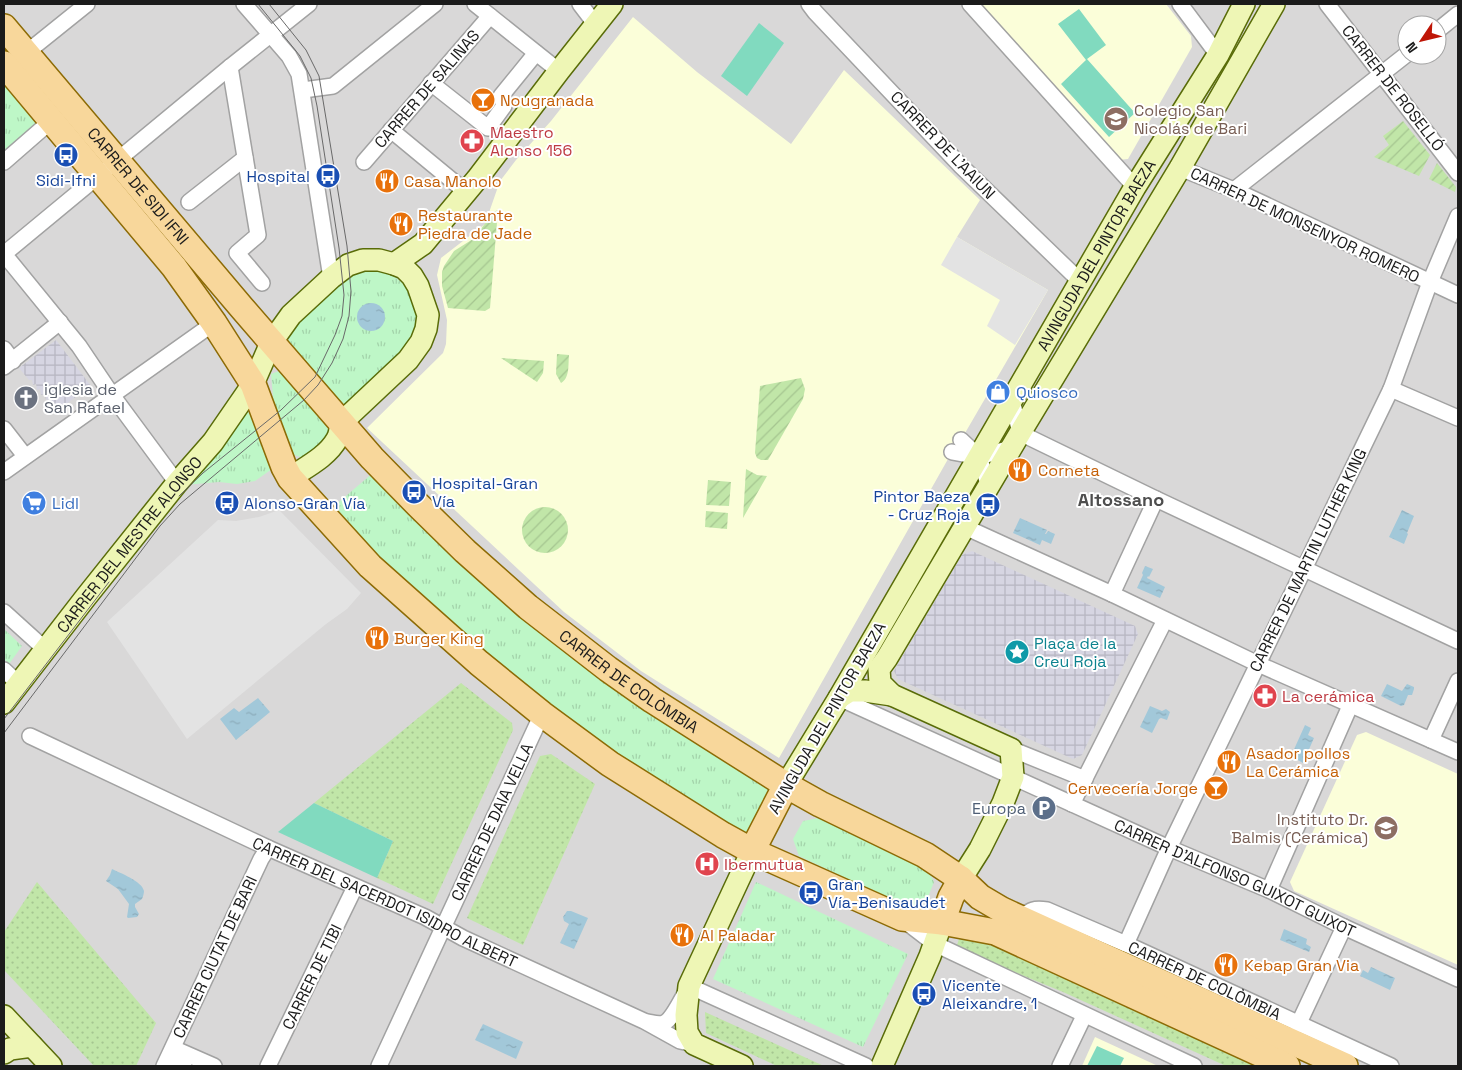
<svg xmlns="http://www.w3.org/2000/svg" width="1462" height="1070" font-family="'Space Grotesk',sans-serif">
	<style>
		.residential { fill: #d9d8d8; fill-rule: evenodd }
		.education { fill: #fbfed9 }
		.grass { fill: url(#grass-dots) }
		.park { fill: url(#park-tufts) }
		.garden { fill: url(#garden-furrows) }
		.pitch { fill: #81dabf }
		.parking { fill: #e3e3e3 }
		.plaza { fill: url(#plaza-grid) }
		.water { fill: url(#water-ripples) }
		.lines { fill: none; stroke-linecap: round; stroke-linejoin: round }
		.street-casing { stroke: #a2a2a2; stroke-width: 18 }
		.secondary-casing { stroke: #596c08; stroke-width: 24 }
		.primary-casing { stroke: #8d6b05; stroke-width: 28 }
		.street { stroke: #fff; stroke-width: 15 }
		.secondary { stroke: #eef6b5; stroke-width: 21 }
		.primary { stroke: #f8d79b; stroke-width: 25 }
		.tram { stroke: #696969; stroke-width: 1 }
		.labels { text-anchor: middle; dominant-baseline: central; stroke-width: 4; stroke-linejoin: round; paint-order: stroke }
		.street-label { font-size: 16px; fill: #1b1b1b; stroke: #fff }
		.food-label { font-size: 16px; fill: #c56008; stroke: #fff; text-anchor: start }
		.education-label { font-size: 16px; fill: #785e54; stroke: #fff; text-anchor: start }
		.health-label { font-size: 16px; fill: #be3a42; stroke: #fff; text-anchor: start }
		.transit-label { font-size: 16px; fill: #164399; stroke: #fff; text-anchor: start }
		.worship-label { font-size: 16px; fill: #5b616d; stroke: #fff; text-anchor: start }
		.shop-label { font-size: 16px; fill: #366cbe; stroke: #fff; text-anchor: start }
		.culture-label { font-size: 16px; fill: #0d838f; stroke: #fff; text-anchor: start }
		.service-label { font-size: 16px; fill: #4e5e75; stroke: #fff; text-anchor: end }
		.neighbourhood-label { font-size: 18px; font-weight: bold; fill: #4e4e4e; stroke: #fff }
	</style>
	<defs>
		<pattern id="grass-dots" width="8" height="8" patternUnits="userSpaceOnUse" patternTransform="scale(1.25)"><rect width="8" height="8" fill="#c1e6a8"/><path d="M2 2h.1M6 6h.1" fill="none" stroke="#a5c590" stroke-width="1.8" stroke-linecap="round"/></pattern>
		<pattern id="park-tufts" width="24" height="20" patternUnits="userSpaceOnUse" patternTransform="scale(1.25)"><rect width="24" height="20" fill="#bef7c7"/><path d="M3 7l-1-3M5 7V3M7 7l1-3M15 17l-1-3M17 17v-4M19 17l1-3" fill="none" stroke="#a3d3aa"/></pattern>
		<pattern id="garden-furrows" width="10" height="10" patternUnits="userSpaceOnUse" patternTransform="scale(1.25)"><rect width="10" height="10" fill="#c1e6a8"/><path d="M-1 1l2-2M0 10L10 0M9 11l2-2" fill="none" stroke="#a5c590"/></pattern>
		<pattern id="plaza-grid" width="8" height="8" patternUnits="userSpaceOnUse" patternTransform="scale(1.25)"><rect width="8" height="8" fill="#d6d5e2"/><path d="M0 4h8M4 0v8" fill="none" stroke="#b7b6c1"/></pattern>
		<pattern id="water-ripples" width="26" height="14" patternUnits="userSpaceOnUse" patternTransform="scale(1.25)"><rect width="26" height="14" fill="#a2c8d9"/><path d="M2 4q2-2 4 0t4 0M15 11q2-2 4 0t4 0" fill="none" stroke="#8babba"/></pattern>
	</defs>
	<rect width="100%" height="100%" fill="#edeae1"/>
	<path class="residential" d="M 4,4 L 1458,4 L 1458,1066 L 4,1066 ZM 1407,25 L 1437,25 L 1437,55 L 1407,55 Z"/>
	<g class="education">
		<path d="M 976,4 L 1166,4 L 1191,36 L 1192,47 L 1128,159 L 1118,160 Z"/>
		<path d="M 633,17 L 697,72 L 791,144 L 844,70 L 980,200 L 957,237 L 1048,290 L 961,440 L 952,452 L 779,758 L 641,671 L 564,612 L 367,428 L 443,353 L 446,344 L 447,320 L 437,275 L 441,258 L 485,224 L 500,181 L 516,160 L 551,121 Z"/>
		<path d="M 1366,732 L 1458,774 L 1458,965 L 1294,891 L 1290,882 L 1357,735 Z"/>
		<path d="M 1095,1037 L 1158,1066 L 1082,1066 Z"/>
	</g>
	<g class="grass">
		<path d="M 461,683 L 512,723 L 513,730 L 433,904 L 377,878 L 393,841 L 314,803 Z"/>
		<path d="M 551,754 L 595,784 L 523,945 L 467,918 L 540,756 Z"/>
		<path d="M 37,882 L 156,1023 L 136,1066 L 94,1066 L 4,970 L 4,932 Z"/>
		<path d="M 959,939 L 974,941 L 1004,949 L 1258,1066 L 1226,1066 L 1063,992 L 956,948 Z"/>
		<path d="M 705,1012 L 824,1066 L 777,1066 L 706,1033 Z"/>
	</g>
	<g class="park">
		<path d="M 4,84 L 37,125 L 6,150 L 4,147 Z"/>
		<path d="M 363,270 L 379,270 L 394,276 L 406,286 L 416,301 L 419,319 L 411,343 L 345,407 L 287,347 L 291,327 L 343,278 Z"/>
		<path d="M 279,371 L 327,425 L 330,435 L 322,449 L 304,458 L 294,455 L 288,446 L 274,408 L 271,374 Z"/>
		<path d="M 251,412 L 272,469 L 255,481 L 237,484 L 219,482 L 184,485 L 243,413 Z"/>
		<path d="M 374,472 L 770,785 L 747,836 L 601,743 L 486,655 L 389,566 L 333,507 Z"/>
		<path d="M 4,629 L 22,646 L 9,664 L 4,659 Z"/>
		<path d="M 819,818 L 927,868 L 934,882 L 926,902 L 909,908 L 799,856 L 793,839 L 803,821 Z"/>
		<path d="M 756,882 L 908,954 L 863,1047 L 713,979 Z"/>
	</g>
	<g class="garden">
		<path d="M 1403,121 L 1430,155 L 1419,176 L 1374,157 L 1389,145 L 1383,136 Z"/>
		<path d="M 1437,163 L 1456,187 L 1455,192 L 1429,179 Z"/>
		<path d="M 498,210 L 490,308 L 485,311 L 448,308 L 442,286 L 442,272 L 444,266 L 454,251 L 473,239 L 487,221 L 491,213 Z"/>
		<path d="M 557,354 L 569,355 C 568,365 570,378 561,383 L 556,374 Z"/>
		<path d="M 501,358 L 544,361 L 543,373 L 537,382 Z"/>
		<path d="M 801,378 L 805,389 L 803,399 L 768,460 L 761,460 L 757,458 L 755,453 L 760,386 Z"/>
		<path d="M 746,469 L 757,475 L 767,476 L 743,518 Z"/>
		<path d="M 708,480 L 731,482 L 729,506 L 706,505 Z"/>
		<circle cx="545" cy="530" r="23"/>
		<path d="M 706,511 L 728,513 L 727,529 L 705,527 Z"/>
	</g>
	<g class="pitch">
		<path d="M 1079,9 L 1106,45 L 1087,59 L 1135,113 L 1109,137 L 1061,84 L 1086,60 L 1058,24 Z"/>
		<path d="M 759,23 L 784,43 L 747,96 L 721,76 Z"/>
		<path d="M 314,803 L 393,841 L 377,878 L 278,832 Z"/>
		<path d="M 1097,1046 L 1124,1058 L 1120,1066 L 1087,1066 Z"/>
	</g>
	<g class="parking">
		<path d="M 957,237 L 1048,290 L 1015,345 L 987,326 L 1000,300 L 941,265 Z"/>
		<path d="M 279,510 L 361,593 L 347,609 L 326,624 L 187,739 L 107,622 L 218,520 L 236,521 L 259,517 Z"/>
	</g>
	<g class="plaza">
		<path d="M 56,340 L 91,386 L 55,412 L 50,405 L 48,399 L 46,400 L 45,394 L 41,395 L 40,389 L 37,390 L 36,384 L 33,385 L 32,380 L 29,380 L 19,368 Z"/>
		<path d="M 972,551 L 1135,626 L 1138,634 L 1082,755 L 1073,759 L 898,679 L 894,671 L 962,555 Z"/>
	</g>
	<g class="water">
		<circle cx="371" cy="317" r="14"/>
		<path d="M 1402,510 L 1414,516 L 1407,533 L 1408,534 L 1404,544 L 1389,537 Z"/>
		<path d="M 1020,518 L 1047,530 L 1045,534 L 1046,534 L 1048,531 L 1055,534 L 1051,544 L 1042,540 L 1040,545 L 1013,533 Z"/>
		<path d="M 1145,566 L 1153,569 L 1149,577 L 1148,576 L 1147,578 L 1165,587 L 1160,598 L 1137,588 L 1143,575 L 1142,573 Z"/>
		<path d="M 1387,684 L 1402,691 L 1407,684 L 1414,687 L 1414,689 L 1412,695 L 1408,695 L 1404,705 L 1401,706 L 1381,696 Z"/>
		<path d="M 258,698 L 270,712 L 236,740 L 220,719 L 234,708 L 239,712 Z"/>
		<path d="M 1150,706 L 1162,711 L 1166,709 L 1170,712 L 1167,720 L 1161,718 L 1159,719 L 1152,733 L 1140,727 Z"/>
		<path d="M 1305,725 L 1311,728 L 1308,735 L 1314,738 L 1303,763 L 1291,756 Z"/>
		<path d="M 112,869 C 120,873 142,881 144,891 C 144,893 143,897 142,899 L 135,904 L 135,907 L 139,914 L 137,917 L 128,918 L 127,917 L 129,904 L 118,889 L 106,881 L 110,875 Z"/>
		<path d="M 567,911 L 571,911 L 588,918 L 574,949 L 560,943 L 569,924 L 564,921 L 563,917 Z"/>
		<path d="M 1284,929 L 1307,939 L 1306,944 L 1311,947 L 1309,952 L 1280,940 Z"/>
		<path d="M 1371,967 L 1395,978 L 1390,990 L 1360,976 L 1363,970 L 1368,973 Z"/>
		<path d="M 483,1024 L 523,1042 L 516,1059 L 475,1040 Z"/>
	</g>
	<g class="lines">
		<defs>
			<g id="street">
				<path d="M 244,4 L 289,56 L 299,74 L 331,278"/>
				<path d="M 475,4 L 559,71"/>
				<path d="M 580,4 L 596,25"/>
				<path d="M 809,4 L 815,12 L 961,166 L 1081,282"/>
				<path d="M 970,4 L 1135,187"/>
				<path d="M 1180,4 L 1218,55"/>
				<path d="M 1327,4 L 1458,173"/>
				<path d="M 1437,31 L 1458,14"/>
				<path d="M 26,53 L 87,4"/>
				<path d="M 230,67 L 258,235 L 237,253 L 262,283"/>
				<path d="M 431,83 L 488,128 L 504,106 L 501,96 L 536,53"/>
				<path d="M 303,90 L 333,86 L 435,4"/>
				<path d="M 391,130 L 466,192"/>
				<path d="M 4,162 L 51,121"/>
				<path d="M 364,162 L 490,16"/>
				<path d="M 1180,168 L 1234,190 L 1458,295"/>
				<path d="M 1234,190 L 1407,54"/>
				<path d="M 189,202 L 245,158"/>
				<path d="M 4,349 L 13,361"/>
				<path d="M 4,367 L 60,322"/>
				<path d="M 1391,389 L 1458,418"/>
				<path d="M 1012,400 L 1020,433 L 1156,499 L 1458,641"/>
				<path d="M 4,429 L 25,456"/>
				<path d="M 961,440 L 979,457 L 989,486"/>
				<path d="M 952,452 L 979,457 L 1011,448"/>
				<path d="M 4,472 L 214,323"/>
				<path d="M 177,483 L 112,395 L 79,346 L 4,254 L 230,67 L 309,4"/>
				<path d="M 965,527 L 1112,594 L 1258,664 L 1458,752"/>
				<path d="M 1112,594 L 1156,499"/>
				<path d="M 4,612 L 46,650"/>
				<path d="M 4,670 L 19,684"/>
				<path id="s1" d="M 839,698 L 1169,848 L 1269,890 L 1344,927 L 1458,979"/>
				<path id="s2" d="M 30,736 L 268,848 L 425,917 L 463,938 L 644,1021 L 680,1041 L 694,1044"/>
				<path d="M 1431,740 L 1458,681"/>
				<path d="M 1011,749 L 1085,779"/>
				<path d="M 1072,804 L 1165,620"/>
				<path d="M 1269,890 L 1350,706"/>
				<path id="s3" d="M 1020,918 C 1031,910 1033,908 1047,910 L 1126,944 L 1391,1066"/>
				<path d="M 905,921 L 935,944 L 1194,1066"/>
				<path d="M 1126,944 L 1169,848 L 1391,389 L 1430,282 L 1458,216"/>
				<path d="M 648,1022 C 653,1023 659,1025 664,1023 C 672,1020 684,995 689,986 L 866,1066"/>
				<path d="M 1298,1025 L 1344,927"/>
				<path d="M 173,1048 L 214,1066"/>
				<path d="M 168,1059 L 184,1066"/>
				<path d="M 164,1066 L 261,859 L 268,848"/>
				<path d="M 268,1066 L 355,887"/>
				<path d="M 379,1066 L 542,714"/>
				<path d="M 1060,1066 L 1084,1016"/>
			</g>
			<g id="secondary">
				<path d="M 394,264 L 423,244 L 477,179 L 559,71 L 612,4"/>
				<path d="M 839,698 L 850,691 L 865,691 L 892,695"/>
				<path id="s4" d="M 4,703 L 86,597 L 177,483 L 213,442 L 253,384 L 271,343 L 291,315 L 331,278 L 348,265 L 363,260 L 379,260 L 394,264 L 404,268 L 412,276 L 418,286 L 428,315 L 426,329 L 421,342 L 408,360 L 341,423 C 340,428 340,434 337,439 C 327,457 306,467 290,478"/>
				<path id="s5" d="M 786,785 L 839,698 L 1135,187 L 1218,55 L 1244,4"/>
				<path d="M 961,879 L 980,849 L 1003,803 L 1013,777 L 1011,749 L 892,695 L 880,683 L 879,669 L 887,658 L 1020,433 L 1180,168 L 1274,4"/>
				<path d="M 4,1016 L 51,1066"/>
				<path d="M 4,1053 L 10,1049 L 32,1046"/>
				<path d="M 742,1066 L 694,1044 L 687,1032 L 686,1015 L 689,986 L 752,851"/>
				<path d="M 882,1066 L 930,956 L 942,922"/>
			</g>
			<g id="primary">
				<path id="s6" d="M 4,27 L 242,308 L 372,458 L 418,505 L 465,551 L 528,607 L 608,669 L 652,700 L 786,785 L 820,804 L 925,855 L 961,879 L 980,897 L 1002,910 L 1345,1066"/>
				<path d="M 4,64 L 174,267 L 214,323 L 253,384 L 284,467 L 290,478 L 370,566 L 479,663 L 542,714 L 610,764 L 723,835 L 752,851 L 902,918 L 942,922 L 995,932 L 1287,1066"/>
				<path d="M 752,851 L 786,785"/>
				<path d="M 942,922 L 951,897 L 961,879"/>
			</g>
		</defs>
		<use href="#street" class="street-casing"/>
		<use href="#secondary" class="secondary-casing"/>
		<use href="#primary" class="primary-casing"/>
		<use href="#street" class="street"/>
		<use href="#secondary" class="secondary"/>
		<use href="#primary" class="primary"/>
		<g class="tram">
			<path d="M 179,496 L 203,473 L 281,410 L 315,377 L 335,335 L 342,316 L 344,295 L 339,248 L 317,106 L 311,78 L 300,56 L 258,4"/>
			<path d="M 4,719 L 109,582"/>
			<path d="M 4,733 L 160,526 L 180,504 L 304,400 L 318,385 L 332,363 L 343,339 L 349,316 L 351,291 L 347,246 L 319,76 L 306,50 L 269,4"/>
		</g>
	</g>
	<defs>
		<symbol id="bar-disc" viewBox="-11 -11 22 22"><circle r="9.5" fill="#e8710a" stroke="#fff"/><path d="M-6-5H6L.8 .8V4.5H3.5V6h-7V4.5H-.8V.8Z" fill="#fff"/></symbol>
		<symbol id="school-disc" viewBox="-11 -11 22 22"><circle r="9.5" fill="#8d6e63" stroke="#fff"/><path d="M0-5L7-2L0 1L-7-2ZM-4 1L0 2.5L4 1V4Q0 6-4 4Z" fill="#fff"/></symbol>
		<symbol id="pharmacy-disc" viewBox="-11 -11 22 22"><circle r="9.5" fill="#e0444e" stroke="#fff"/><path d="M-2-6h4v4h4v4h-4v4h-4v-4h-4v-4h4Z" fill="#fff"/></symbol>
		<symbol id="bus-disc" viewBox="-11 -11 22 22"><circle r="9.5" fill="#1a4fb4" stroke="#fff"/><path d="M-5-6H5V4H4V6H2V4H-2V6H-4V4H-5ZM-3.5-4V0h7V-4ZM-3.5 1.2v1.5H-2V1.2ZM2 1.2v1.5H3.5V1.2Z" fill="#fff"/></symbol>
		<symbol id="restaurant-disc" viewBox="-11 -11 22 22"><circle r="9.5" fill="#e8710a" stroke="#fff"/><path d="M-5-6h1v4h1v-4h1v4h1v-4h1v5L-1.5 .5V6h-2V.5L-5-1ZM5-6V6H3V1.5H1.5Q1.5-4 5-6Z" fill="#fff"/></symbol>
		<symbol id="shop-disc" viewBox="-11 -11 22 22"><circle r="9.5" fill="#3f7fe0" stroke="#fff"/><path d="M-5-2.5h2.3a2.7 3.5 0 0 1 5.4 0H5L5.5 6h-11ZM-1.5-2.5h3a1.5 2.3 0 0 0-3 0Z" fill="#fff"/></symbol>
		<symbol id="church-disc" viewBox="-11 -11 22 22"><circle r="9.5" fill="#6b7280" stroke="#fff"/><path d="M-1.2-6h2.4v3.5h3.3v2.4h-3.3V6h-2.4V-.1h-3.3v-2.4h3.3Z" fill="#fff"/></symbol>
		<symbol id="supermarket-disc" viewBox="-11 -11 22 22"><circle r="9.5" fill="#3f7fe0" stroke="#fff"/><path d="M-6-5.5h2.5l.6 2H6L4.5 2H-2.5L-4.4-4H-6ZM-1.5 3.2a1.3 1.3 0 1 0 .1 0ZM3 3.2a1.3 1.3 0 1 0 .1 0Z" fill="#fff"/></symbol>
		<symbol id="sight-disc" viewBox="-11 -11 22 22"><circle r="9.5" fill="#0f9aa8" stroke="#fff"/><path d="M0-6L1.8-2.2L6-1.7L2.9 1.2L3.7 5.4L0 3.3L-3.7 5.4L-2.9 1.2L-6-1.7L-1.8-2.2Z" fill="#fff"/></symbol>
		<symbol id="parking-disc" viewBox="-11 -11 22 22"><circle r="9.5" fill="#5c6f8a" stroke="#fff"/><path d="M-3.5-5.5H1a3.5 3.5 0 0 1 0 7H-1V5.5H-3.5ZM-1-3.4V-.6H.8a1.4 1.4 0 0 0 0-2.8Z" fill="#fff"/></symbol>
		<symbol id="hospital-disc" viewBox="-11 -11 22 22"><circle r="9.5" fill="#e0444e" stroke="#fff"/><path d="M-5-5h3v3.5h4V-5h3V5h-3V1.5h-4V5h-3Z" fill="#fff"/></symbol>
	</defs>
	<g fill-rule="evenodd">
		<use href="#bar-disc" x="469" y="86" width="28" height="28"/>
		<use href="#school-disc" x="1102" y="105" width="28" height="28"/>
		<use href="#pharmacy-disc" x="458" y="127" width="28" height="28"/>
		<use href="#bus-disc" x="52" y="141" width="28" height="28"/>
		<use href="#bus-disc" x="314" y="162" width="28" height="28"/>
		<use href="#restaurant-disc" x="373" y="167" width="28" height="28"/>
		<use href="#restaurant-disc" x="387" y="210" width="28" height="28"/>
		<use href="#shop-disc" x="984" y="378" width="28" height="28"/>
		<use href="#church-disc" x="12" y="384" width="28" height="28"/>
		<use href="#restaurant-disc" x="1006" y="456" width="28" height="28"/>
		<use href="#bus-disc" x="400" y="478" width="28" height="28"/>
		<use href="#supermarket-disc" x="20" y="489" width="28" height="28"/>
		<use href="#bus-disc" x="213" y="489" width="28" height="28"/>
		<use href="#bus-disc" x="974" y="491" width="28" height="28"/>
		<use href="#restaurant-disc" x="363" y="624" width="28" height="28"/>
		<use href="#sight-disc" x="1003" y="638" width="28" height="28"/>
		<use href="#pharmacy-disc" x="1251" y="682" width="28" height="28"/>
		<use href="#restaurant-disc" x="1215" y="748" width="28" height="28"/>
		<use href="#bar-disc" x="1202" y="774" width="28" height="28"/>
		<use href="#parking-disc" x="1030" y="794" width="28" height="28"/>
		<use href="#school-disc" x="1372" y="814" width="28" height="28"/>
		<use href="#hospital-disc" x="693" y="850" width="28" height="28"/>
		<use href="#bus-disc" x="797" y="879" width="28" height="28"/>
		<use href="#restaurant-disc" x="668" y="921" width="28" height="28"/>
		<use href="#restaurant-disc" x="1212" y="951" width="28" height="28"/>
		<use href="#bus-disc" x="910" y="980" width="28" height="28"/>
	</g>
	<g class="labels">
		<g class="street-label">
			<text transform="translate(1393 88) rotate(52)">CARRER DE ROSELLÓ</text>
			<text transform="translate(427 89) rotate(-49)">CARRER DE SALINAS</text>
			<text transform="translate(943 145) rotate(46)">CARRER DE L'AAIUN</text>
			<text stroke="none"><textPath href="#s6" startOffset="208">CARRER DE SIDI IFNI</textPath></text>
			<text transform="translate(1305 225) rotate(25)">CARRER DE MONSENYOR ROMERO</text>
			<text stroke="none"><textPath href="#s5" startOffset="614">AVINGUDA DEL PINTOR BAEZA</textPath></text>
			<text stroke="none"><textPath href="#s4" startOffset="202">CARRER DEL MESTRE ALONSO</textPath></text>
			<text transform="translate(1308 560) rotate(-64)">CARRER DE MARTIN LUTHER KING</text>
			<text stroke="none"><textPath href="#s6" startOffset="908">CARRER DE COLÒMBIA</textPath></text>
			<text transform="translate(827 718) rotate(-60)">AVINGUDA DEL PINTOR BAEZA</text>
			<text transform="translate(492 822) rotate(-65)">CARRER DE DAIA VELLA</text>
			<text stroke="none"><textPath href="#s1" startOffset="435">CARRER D'ALFONSO GUIXOT GUIXOT</textPath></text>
			<text stroke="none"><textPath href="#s2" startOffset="392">CARRER DEL SACERDOT ISIDRO ALBERT</textPath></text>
			<text transform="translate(215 957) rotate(-65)">CARRER CIUTAT DE BARI</text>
			<text transform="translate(312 977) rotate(-64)">CARRER DE TIBI</text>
			<text stroke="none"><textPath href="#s3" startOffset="202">CARRER DE COLÒMBIA</textPath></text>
		</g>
		<g class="food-label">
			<text x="500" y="100">Nougranada</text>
			<text x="404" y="181">Casa Manolo</text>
			<text x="418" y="215">Restaurante<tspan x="418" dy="18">Piedra de Jade</tspan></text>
			<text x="1038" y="470">Corneta</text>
			<text x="394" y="638">Burger King</text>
			<text x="1246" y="753">Asador pollos<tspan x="1246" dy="18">La Cerámica</tspan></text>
			<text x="1198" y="788" text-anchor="end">Cervecería Jorge</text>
			<text x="700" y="935">Al Paladar</text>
			<text x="1244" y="965">Kebap Gran Via</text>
		</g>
		<g class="education-label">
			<text x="1134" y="110">Colegio San<tspan x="1134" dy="18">Nicolás de Bari</tspan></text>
			<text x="1368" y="819" text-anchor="end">Instituto Dr.<tspan x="1368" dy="18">Balmis (Cerámica)</tspan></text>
		</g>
		<g class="health-label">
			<text x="490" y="132">Maestro<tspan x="490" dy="18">Alonso 156</tspan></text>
			<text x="1282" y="696">La cerámica</text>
			<text x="724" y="864">Ibermutua</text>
		</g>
		<g class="transit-label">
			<text x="310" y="176" text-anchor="end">Hospital</text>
			<text x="66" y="180" text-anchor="middle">Sidi-Ifni</text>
			<text x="432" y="483">Hospital-Gran<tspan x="432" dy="18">Vía</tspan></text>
			<text x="970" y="496" text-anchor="end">Pintor Baeza<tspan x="970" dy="18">- Cruz Roja</tspan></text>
			<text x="244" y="503">Alonso-Gran Vía</text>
			<text x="828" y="884">Gran<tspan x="828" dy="18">Vía-Benisaudet</tspan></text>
			<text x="942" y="985">Vicente<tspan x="942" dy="18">Aleixandre, 1</tspan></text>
		</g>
		<g class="worship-label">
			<text x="44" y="389">iglesia de<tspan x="44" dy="18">San Rafael</tspan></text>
		</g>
		<g class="shop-label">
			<text x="1016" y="392">Quiosco</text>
			<text x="52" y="503">Lidl</text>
		</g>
		<g class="culture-label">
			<text x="1034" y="643">Plaça de la<tspan x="1034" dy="18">Creu Roja</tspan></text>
		</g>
		<g class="service-label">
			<text x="1026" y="808">Europa</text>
		</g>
		<g class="neighbourhood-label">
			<text x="1121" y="499">Altossano</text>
		</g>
	</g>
	<rect width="1462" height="1070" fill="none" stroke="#1b1b1b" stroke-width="10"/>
	<g transform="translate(1422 40) rotate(235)"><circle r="24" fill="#ffffff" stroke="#a4a4a4"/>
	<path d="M0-4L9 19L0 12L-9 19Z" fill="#bf1607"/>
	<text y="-8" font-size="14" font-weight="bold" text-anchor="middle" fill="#1b1b1b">N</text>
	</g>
</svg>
